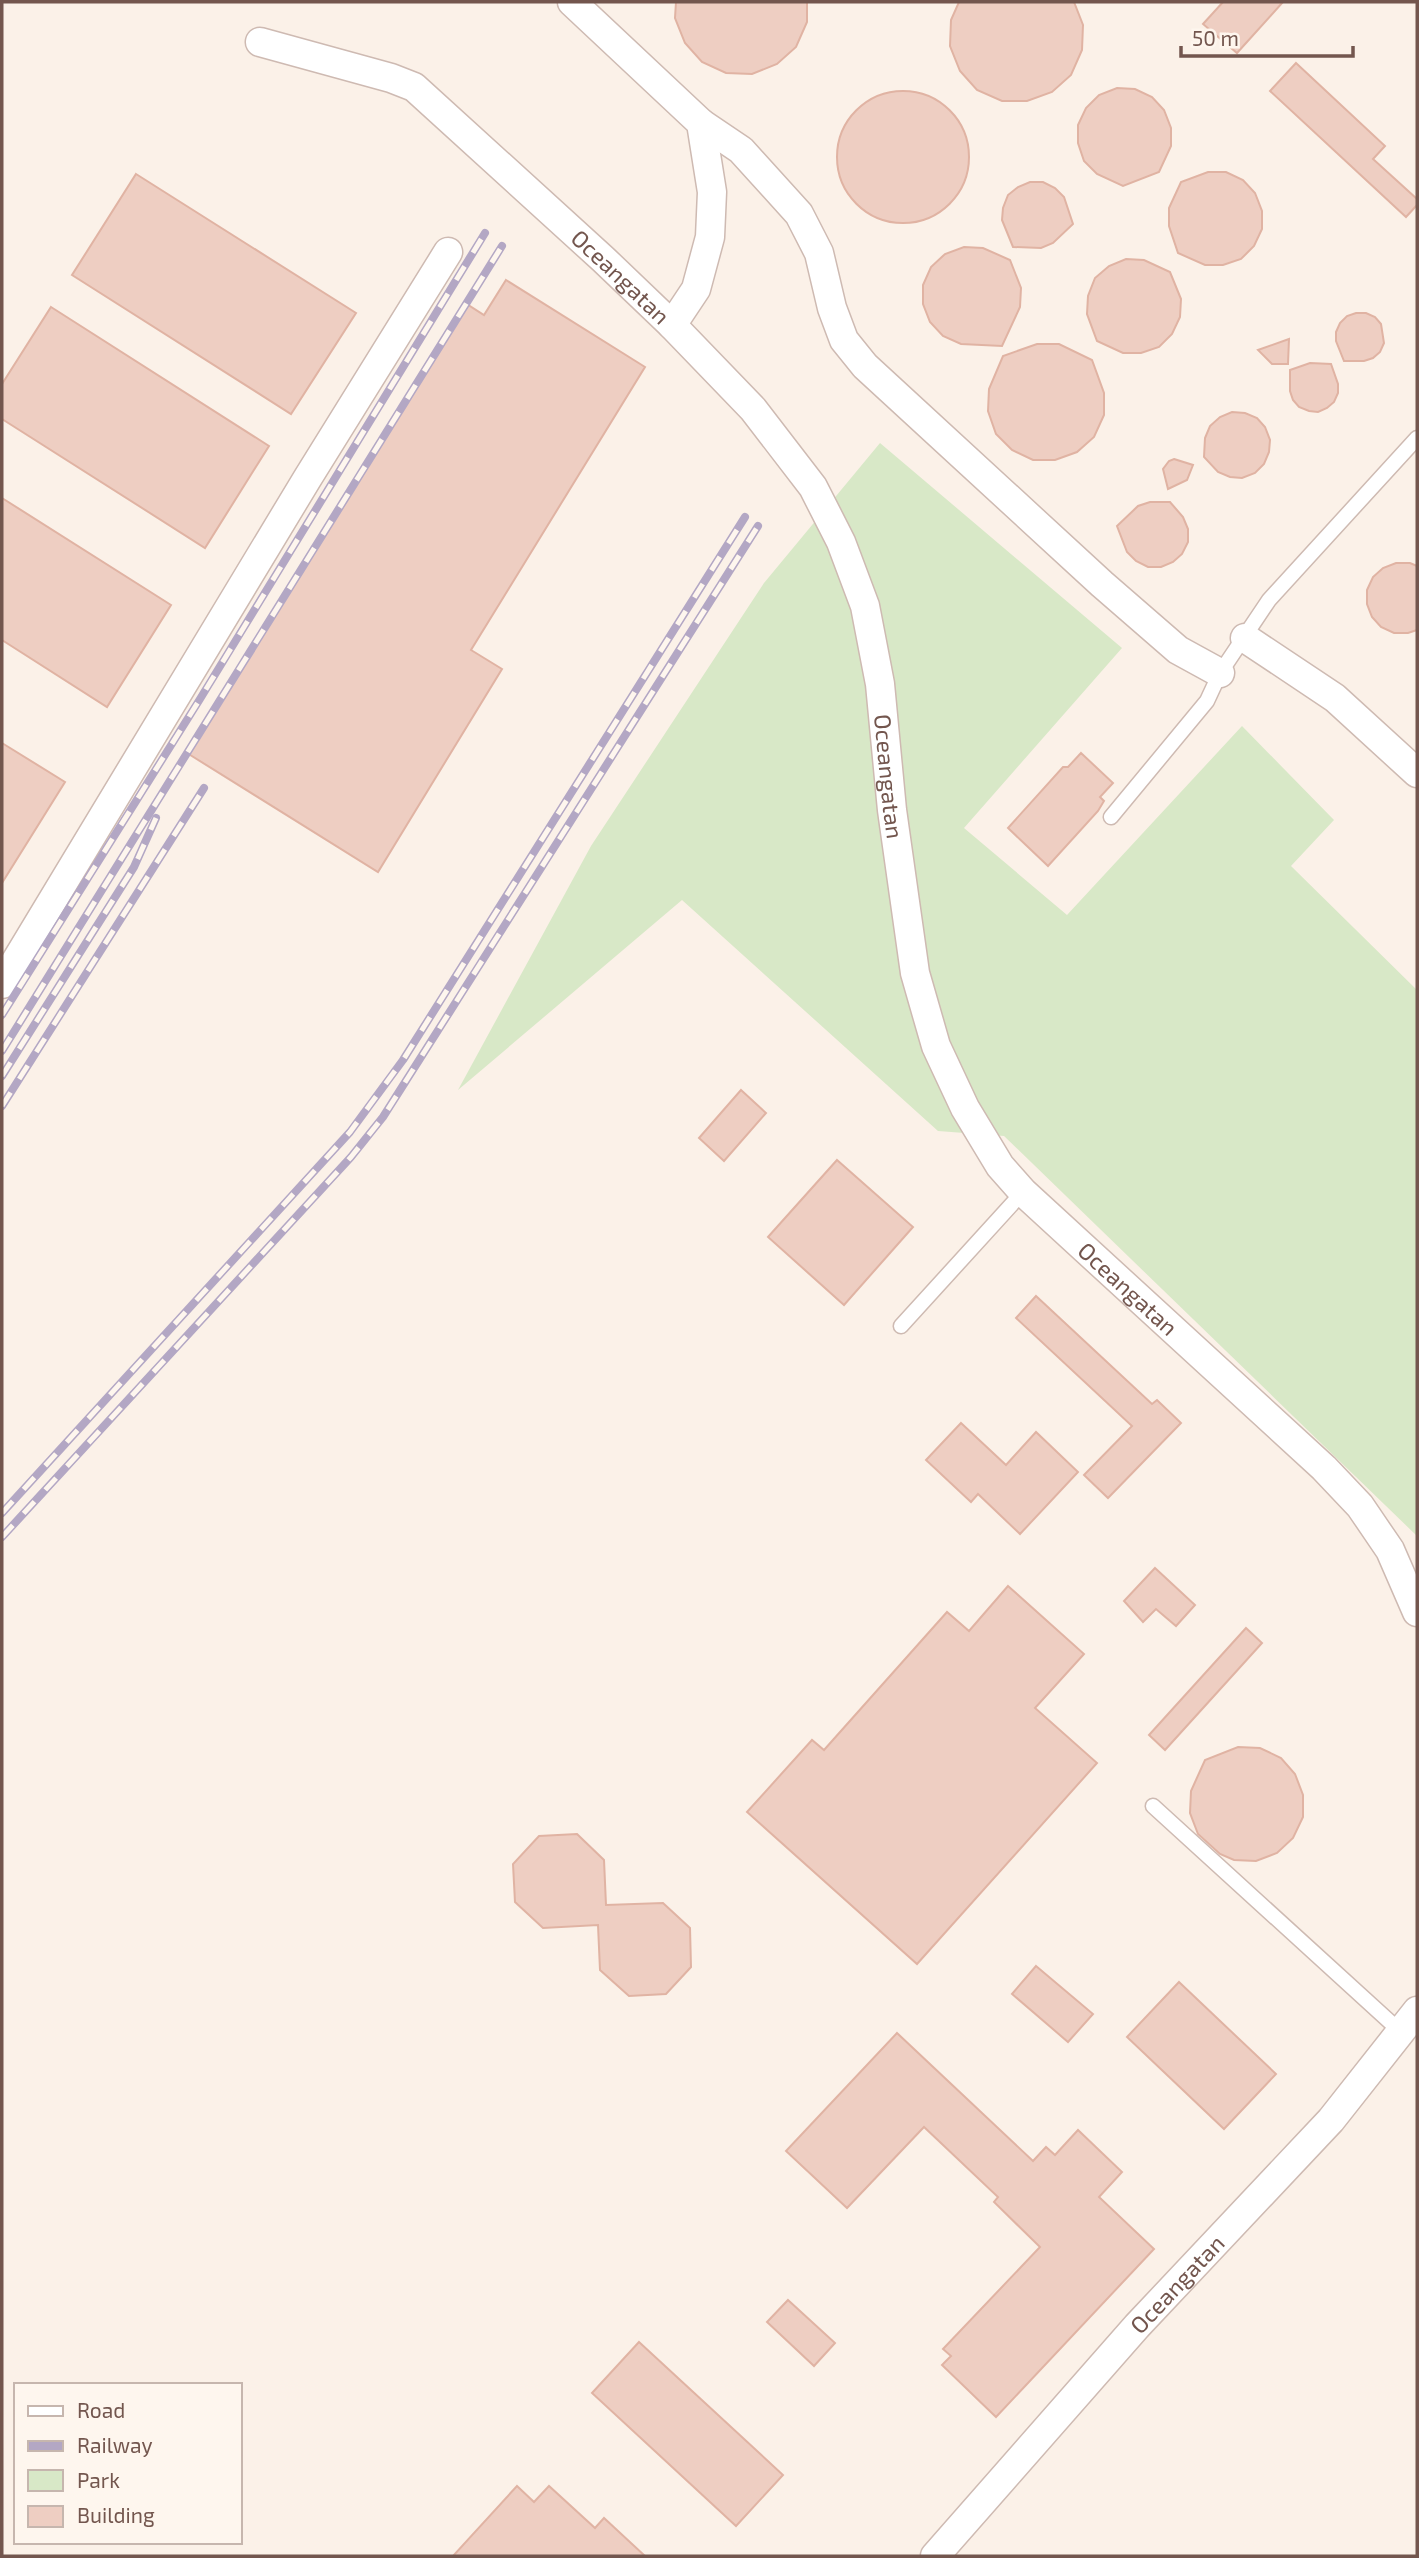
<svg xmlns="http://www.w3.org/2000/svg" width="1419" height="2558" font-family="'Exo 2',sans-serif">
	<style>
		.green { fill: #d8e8c7 }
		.building { fill: #eecec2; stroke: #e0b3a3; stroke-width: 2 }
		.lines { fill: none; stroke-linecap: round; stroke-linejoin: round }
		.lane-casing { stroke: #cebab2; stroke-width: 17 }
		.street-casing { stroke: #cebab2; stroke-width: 31 }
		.lane { stroke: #fff; stroke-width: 14 }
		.street { stroke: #fff; stroke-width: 28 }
		.rail-casing { stroke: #b3a7c4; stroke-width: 8 }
		.rail { stroke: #fef6ee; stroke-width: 5; stroke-dasharray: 16; stroke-linecap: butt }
		.labels { text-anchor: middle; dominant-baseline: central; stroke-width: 6; stroke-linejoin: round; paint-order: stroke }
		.street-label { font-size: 23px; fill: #73564e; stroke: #fef6ee }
	</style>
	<rect width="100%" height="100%" fill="#fbf1e8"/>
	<path class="green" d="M 880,443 L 1122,648 L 964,828 L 1067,915 L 1242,726 L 1334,820 L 1291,866 L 1417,990 L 1417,1536 L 1004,1136 L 938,1131 L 682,900 L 458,1090 L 591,846 L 764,583 Z"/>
	<g class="building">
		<path d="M 676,2 L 807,2 L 807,22 L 796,47 L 777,64 L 752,74 L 726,73 L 702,62 L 685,43 L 675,18 Z"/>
		<path d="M 959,2 L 1074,2 L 1083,25 L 1082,50 L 1071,75 L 1052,92 L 1027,101 L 1002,101 L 977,90 L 960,71 L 950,46 L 951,20 Z"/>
		<path d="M 1223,2 L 1283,2 L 1237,53 L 1203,24 Z"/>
		<path d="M 1296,63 L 1385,146 L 1373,159 L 1417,199 L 1417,205 L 1406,217 L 1270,91 Z"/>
		<path d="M 1117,88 L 1135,89 L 1152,97 L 1164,110 L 1171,128 L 1171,146 L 1159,172 L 1123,186 L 1097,174 L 1084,161 L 1078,143 L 1078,125 L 1086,108 L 1099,95 Z"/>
		<circle cx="903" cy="157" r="66"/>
		<path d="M 1208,172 L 1226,172 L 1243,180 L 1255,193 L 1262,211 L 1262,229 L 1254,246 L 1241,259 L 1223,265 L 1205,265 L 1178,253 L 1169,226 L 1169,208 L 1181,182 Z"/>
		<path d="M 136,174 L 356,313 L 291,414 L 72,275 Z"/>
		<path d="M 1030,182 L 1043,182 L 1055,188 L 1064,197 L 1073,224 L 1053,243 L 1041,248 L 1013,247 L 1002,220 L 1003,208 L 1008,195 L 1018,187 Z"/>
		<path d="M 964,247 L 983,248 L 1010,260 L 1021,288 L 1020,307 L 1002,346 L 961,344 L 943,336 L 930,322 L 923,304 L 923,285 L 931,267 L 945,254 Z"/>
		<path d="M 1126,259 L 1144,260 L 1170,272 L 1181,299 L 1180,317 L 1172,334 L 1159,347 L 1141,353 L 1123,353 L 1097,341 L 1087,314 L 1088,296 L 1095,278 L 1109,266 Z"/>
		<path d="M 506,280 L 645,367 L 471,650 L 502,669 L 378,872 L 187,753 L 465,303 L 484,315 Z"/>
		<path d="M 51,307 L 269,446 L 205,548 L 2,419 L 2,384 Z"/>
		<path d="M 1356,313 L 1366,313 L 1375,317 L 1381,324 L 1384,343 L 1380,352 L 1373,358 L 1364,361 L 1344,361 L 1336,341 L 1336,332 L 1340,323 L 1347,316 Z"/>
		<path d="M 1289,339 L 1288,364 L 1272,364 L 1258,350 Z"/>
		<path d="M 1037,344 L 1059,344 L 1092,360 L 1104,393 L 1104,415 L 1094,437 L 1077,452 L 1055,460 L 1033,460 L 1012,450 L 996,434 L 988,411 L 989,389 L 1003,356 Z"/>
		<path d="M 1310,363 L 1331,364 L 1338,384 L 1338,393 L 1334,402 L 1327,408 L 1318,412 L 1309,411 L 1299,407 L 1293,400 L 1290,391 L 1290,370 Z"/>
		<path d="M 1232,412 L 1245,413 L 1257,418 L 1265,427 L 1270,440 L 1269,452 L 1264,464 L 1255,473 L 1242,478 L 1230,477 L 1218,472 L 1204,457 L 1205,438 L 1210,426 L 1220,417 Z"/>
		<path d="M 1174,459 L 1193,465 L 1187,480 L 1168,489 L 1163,469 L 1169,461 Z"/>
		<path d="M 2,498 L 171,605 L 107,707 L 2,640 Z"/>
		<path d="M 1150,502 L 1170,502 L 1183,517 L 1188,529 L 1188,542 L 1182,554 L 1173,562 L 1161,567 L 1148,567 L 1136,561 L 1127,552 L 1117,526 L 1138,506 Z"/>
		<path d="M 1396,563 L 1410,563 L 1417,566 L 1417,630 L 1408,633 L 1394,633 L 1381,627 L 1372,617 L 1367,604 L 1367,590 L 1373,577 L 1383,568 Z"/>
		<path d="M 2,743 L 65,782 L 2,883 Z"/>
		<path d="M 1081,753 L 1113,783 L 1100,797 L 1104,801 L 1098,811 L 1048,866 L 1008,828 L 1063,767 L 1068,767 Z"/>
		<path d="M 741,1090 L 766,1113 L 724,1161 L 699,1138 Z"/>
		<path d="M 837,1160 L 913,1227 L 844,1305 L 768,1237 Z"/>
		<path d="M 1036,1296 L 1152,1404 L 1157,1400 L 1181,1423 L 1108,1498 L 1084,1475 L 1132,1426 L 1016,1318 Z"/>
		<path d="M 961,1423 L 1006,1465 L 1036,1432 L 1078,1472 L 1020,1534 L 978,1494 L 971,1502 L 926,1460 Z"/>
		<path d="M 1155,1568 L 1195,1605 L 1176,1626 L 1156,1609 L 1143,1622 L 1124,1601 Z"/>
		<path d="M 1008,1586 L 1084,1654 L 1035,1708 L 1097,1763 L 917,1964 L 747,1812 L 812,1740 L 824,1750 L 947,1612 L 969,1631 Z"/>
		<path d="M 1246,1628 L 1262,1643 L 1165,1750 L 1149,1735 Z"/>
		<path d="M 1238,1747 L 1260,1748 L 1281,1758 L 1295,1774 L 1303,1795 L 1303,1817 L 1293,1838 L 1277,1853 L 1256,1861 L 1234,1860 L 1220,1854 L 1198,1834 L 1190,1813 L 1191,1791 L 1205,1760 Z"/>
		<path d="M 577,1834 L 604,1860 L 606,1905 L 663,1903 L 690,1928 L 691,1967 L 666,1994 L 629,1996 L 600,1970 L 598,1925 L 543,1928 L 515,1902 L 513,1864 L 539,1836 Z"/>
		<path d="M 1036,1966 L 1093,2014 L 1068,2042 L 1012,1994 Z"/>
		<path d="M 1179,1982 L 1276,2074 L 1224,2129 L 1127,2037 Z"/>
		<path d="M 897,2033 L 1033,2161 L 1046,2147 L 1055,2155 L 1078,2130 L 1122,2172 L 1099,2197 L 1154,2249 L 996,2417 L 942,2365 L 951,2356 L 943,2349 L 1040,2247 L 994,2202 L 998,2197 L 924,2127 L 847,2208 L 786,2151 Z"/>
		<path d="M 788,2300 L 835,2343 L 814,2366 L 767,2322 Z"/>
		<path d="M 639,2342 L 783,2475 L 736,2526 L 592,2393 Z"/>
		<path d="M 517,2486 L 534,2502 L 549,2486 L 595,2528 L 604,2518 L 645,2556 L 453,2556 Z"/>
	</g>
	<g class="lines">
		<defs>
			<g id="lane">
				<path d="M 1111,817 L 1207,701 L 1220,673 L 1269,600 L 1417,438"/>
				<path d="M 901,1326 L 1023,1192"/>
				<path d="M 1153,1806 L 1401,2032"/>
			</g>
			<g id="street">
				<path d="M 572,2 L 701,123 L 712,192 L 710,237 L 696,289 L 672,325"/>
				<path id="s1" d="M 260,42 L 391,78 L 414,87 L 603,259 L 672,325 L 753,409 L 813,487 L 841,542 L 865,606 L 880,684 L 892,810 L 915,973 L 936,1046 L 965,1108 L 1000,1166 L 1023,1192 L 1324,1468 L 1360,1506 L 1390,1550 L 1417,1612"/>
				<path d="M 701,123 L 741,150 L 799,214 L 819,253 L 832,308 L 844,340 L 865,366 L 1102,584 L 1178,650 L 1220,673"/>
				<path d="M 1245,638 L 1335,698 L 1417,773"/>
				<path d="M 2,984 L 307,479 L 448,252"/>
				<path id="s2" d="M 935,2556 L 1137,2326 L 1331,2120 L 1417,2011"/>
			</g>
		</defs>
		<use href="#lane" class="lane-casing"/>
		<use href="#street" class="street-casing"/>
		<use href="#lane" class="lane"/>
		<use href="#street" class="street"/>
		<defs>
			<g id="rail">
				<path d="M 2,1015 L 200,699 L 485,233"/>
				<path d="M 2,1051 L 502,246"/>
				<path d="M 2,1076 L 134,867 L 156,818"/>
				<path d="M 2,1106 L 204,788"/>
				<path d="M 2,1513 L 350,1132 L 403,1060 L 745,517"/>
				<path d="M 2,1537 L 351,1157 L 383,1117 L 758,526"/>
			</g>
		</defs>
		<use href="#rail" class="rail-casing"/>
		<use href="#rail" class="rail"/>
	</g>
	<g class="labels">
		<g class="street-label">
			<text stroke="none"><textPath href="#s1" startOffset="441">Oceangatan</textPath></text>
			<text stroke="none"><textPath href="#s1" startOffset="1029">Oceangatan</textPath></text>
			<text stroke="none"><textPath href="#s1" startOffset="1617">Oceangatan</textPath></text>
			<text stroke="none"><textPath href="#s2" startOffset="364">Oceangatan</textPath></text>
		</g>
	</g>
	<rect width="1419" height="2558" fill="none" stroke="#73564e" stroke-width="7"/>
	<rect x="14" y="2383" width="228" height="161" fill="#fef6ee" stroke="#c6b6ae" stroke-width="2"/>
	<rect x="28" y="2406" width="35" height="10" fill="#ffffff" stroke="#c6b6ae" stroke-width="2"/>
	<text x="77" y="2418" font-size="21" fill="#73564e">Road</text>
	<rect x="28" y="2441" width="35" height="10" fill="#b3a7c4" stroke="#c6b6ae" stroke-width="2"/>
	<text x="77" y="2453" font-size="21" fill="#73564e">Railway</text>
	<rect x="28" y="2470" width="35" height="21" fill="#d8e8c7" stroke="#c6b6ae" stroke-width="2"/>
	<text x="77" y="2488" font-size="21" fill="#73564e">Park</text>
	<rect x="28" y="2506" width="35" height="21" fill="#eecec2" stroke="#c6b6ae" stroke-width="2"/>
	<text x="77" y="2523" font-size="21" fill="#73564e">Building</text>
	<path d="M1181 46v10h172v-10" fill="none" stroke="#73564e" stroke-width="3.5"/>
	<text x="1192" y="46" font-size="21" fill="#73564e" stroke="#fef6ee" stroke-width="5" paint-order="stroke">50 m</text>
</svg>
